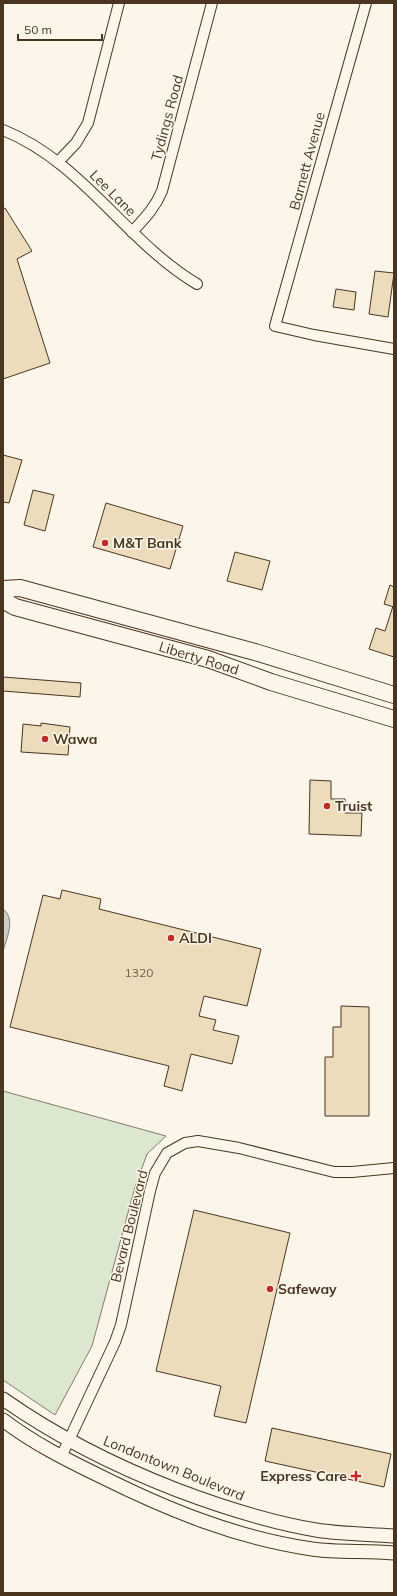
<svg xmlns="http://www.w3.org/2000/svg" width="397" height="1596" font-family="Mulish,sans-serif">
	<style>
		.green { fill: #dce7d0; stroke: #887966 }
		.water { fill: #c9cecd; stroke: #887966 }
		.building { fill: #ecdcbc; stroke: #4a3520 }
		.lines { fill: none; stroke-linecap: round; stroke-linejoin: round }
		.minor-casing { stroke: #4a3520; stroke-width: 12 }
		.tertiary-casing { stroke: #4a3520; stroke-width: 15 }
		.primary-casing { stroke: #4a3520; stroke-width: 18 }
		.minor { stroke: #fbf6e9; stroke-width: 10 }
		.tertiary { stroke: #fbf6e9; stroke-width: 13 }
		.primary { stroke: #fbf6e9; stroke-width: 16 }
		.poi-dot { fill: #c62828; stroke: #fbf6e9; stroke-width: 1.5 }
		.labels { text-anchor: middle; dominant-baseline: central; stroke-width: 3; stroke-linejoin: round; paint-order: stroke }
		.number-label { font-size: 12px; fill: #725f47 }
		.street-label { font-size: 14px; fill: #4a3520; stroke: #fbf6e9 }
		.poi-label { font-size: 14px; font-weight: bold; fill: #4a3520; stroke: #fbf6e9; text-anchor: start }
	</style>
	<rect width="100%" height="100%" fill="#fbf6e9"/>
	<path class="green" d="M 3,1091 L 166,1136 L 147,1154 L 135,1187 L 92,1346 L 55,1415 L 3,1380 Z"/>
	<path class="water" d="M 3,909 C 16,919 7,937 3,951 Z"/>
	<g class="building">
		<path d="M 5,208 L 32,251 L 17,259 L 50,363 L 3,379 L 3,209 Z"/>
		<path d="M 375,271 L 394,273 L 388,317 L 369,314 Z"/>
		<path d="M 336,289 L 356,292 L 354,310 L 333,307 Z"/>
		<path d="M 3,455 L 22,460 L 9,503 L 3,502 Z"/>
		<path d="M 33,490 L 54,495 L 45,531 L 24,525 Z"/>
		<path d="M 106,503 L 183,526 L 170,569 L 93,547 Z"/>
		<path d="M 235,552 L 270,561 L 262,590 L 227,581 Z"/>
		<path d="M 390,585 L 394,587 L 394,607 L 384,604 Z"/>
		<path d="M 393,606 L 394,607 L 394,657 L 369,649 L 376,628 L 385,631 Z"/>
		<path d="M 3,677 L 81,683 L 80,697 L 3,691 Z"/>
		<path d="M 41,723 L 70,727 L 68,755 L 21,752 L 23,724 L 41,726 Z"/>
		<path d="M 310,780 L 331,781 L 331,799 L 345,799 L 345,813 L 362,813 L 361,836 L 309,834 Z"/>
		<path d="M 62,890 L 101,899 L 99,909 L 261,949 L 247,1006 L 204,996 L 199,1016 L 216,1020 L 213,1030 L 239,1036 L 232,1064 L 191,1054 L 182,1091 L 164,1086 L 169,1066 L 10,1027 L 43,895 L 60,899 Z"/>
		<path d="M 341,1006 L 369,1007 L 369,1116 L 325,1116 L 325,1057 L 333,1057 L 333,1027 L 341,1027 Z"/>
		<path d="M 194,1210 L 290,1233 L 246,1423 L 214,1416 L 221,1386 L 156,1371 Z"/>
		<path d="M 272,1428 L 391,1454 L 384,1487 L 265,1461 Z"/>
	</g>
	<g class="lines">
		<defs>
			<g id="minor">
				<path d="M 366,3 L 275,326 L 314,335 L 394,349"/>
				<path d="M 3,130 C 83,162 125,241 197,284"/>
				<path d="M 58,162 L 76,143 L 88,123 L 119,3"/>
				<path d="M 132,232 C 144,219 155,208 162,191 L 212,3"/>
				<path d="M 61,1457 L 115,1342 L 121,1325 L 150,1191 L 155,1173 L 167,1153 L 185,1143 L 198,1141 L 239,1148 L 334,1172 L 352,1172 L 394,1168"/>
			</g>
			<g id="tertiary">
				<path d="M 3,1399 C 57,1437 115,1466 177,1490 C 222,1507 268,1522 316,1530 C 341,1534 368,1534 394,1536"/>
				<path d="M 3,1420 C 33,1443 67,1460 100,1476 C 168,1510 237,1538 312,1549 C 339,1553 367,1550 394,1553"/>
			</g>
			<g id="primary">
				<path d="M 3,589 L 20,588 L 255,652 L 394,695"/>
				<path d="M 3,600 L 15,607 L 208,659 L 271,682 L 394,719"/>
			</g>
		</defs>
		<use href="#minor" class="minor-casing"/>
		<use href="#tertiary" class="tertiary-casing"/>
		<use href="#primary" class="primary-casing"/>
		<use href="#minor" class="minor"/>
		<use href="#tertiary" class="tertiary"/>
		<use href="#primary" class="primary"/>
	</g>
	<g class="poi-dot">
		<circle cx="105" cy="543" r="4"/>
		<circle cx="45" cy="739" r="4"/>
		<circle cx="327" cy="806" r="4"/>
		<circle cx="171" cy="938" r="4"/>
		<circle cx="270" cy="1289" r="4"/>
		<path d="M354 1470h4v4h4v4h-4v4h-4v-4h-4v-4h4z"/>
	</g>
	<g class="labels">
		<g class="number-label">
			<text x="139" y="972">1320</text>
		</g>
		<g class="street-label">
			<text transform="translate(167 118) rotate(-75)">Tydings Road</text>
			<text transform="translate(307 161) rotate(-75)">Barnett Avenue</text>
			<text transform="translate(113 193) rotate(45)">Lee Lane</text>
			<text transform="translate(199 658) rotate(17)">Liberty Road</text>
			<text transform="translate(129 1226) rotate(-76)">Bevard Boulevard</text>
			<text transform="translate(174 1468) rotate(22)">Londontown Boulevard</text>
		</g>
		<g class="poi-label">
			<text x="113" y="543">M&amp;T Bank</text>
			<text x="53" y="739">Wawa</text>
			<text x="335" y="806">Truist</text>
			<text x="179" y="938">ALDI</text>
			<text x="278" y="1289">Safeway</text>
			<text x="347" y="1476" text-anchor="end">Express Care</text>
		</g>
	</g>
	<rect width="397" height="1596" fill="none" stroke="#4a3520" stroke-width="8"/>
	<path d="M18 34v6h84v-6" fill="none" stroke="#4a3520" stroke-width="2"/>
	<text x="24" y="34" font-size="12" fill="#4a3520" stroke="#fbf6e9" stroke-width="3" paint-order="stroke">50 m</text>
</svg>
